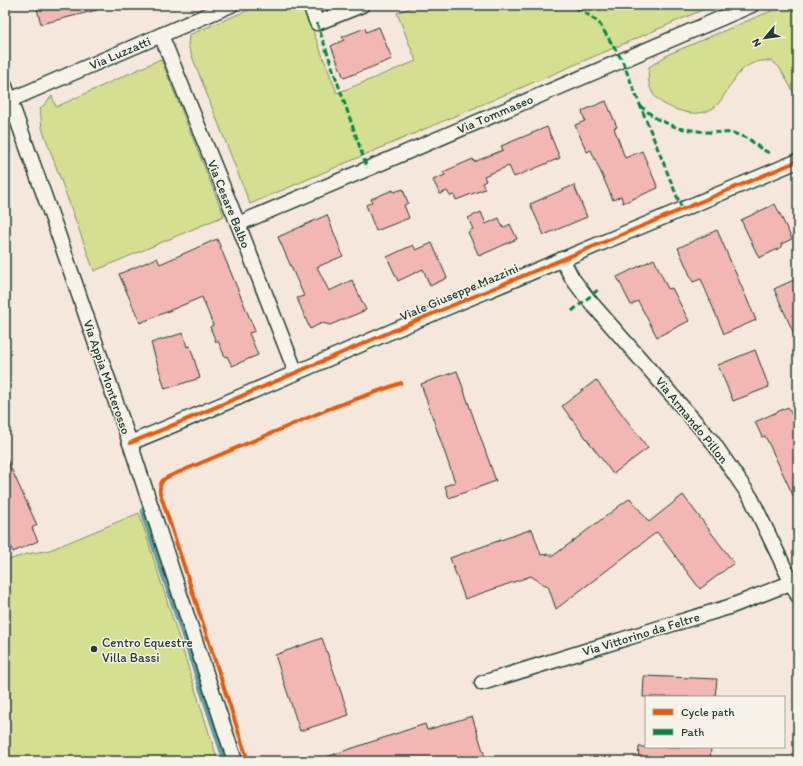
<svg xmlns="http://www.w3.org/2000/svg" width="803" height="766" font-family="Itim,sans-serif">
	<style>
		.green { fill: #d4df91; stroke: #7a8e62 }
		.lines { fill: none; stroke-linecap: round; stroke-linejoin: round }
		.stream { stroke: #629ea1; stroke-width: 5 }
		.building { fill: #f3b7b3; stroke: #1f3d34 }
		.minor-casing { stroke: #1f3d34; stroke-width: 17 }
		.minor { stroke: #f7f3e8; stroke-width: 14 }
		.quiet { stroke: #00873e; stroke-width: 3; stroke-dasharray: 6 3; stroke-linecap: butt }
		.cycleway-casing { stroke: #f7f3e8; stroke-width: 6 }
		.cycleway { stroke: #e8590c; stroke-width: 4 }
		.poi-dot { fill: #1f3d34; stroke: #f7f3e8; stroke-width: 1.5 }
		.labels { text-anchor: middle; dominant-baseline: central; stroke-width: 3; stroke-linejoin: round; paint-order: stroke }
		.street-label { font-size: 13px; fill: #1f3d34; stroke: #f7f3e8 }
		.poi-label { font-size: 13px; fill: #1f3d34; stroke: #f7f3e8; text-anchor: start }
	</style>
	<rect width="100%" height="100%" fill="#f6e7dd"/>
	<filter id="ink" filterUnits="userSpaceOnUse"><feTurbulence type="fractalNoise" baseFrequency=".025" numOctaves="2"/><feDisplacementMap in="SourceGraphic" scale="8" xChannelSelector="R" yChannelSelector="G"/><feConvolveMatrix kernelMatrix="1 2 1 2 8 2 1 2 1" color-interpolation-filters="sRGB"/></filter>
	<g filter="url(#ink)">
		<g class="green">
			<path d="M 260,5 L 303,5 L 337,93 L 416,61 L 397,13 L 417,5 L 714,5 L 250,204 L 188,46 L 189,35 Z"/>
			<path d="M 785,5 L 798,5 L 798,100 L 779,67 L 772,61 C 761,60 752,62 743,69 C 739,72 735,79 732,83 C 727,90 723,98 718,104 C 704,119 680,113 664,104 C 650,96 647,83 649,67 L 669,54 Z"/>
			<path d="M 161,59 L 224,216 L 94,271 L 42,128 L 40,109 L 52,96 L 56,107 Z"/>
			<path d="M 139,513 L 218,761 L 5,761 L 5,561 L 27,554 L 50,550 Z"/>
		</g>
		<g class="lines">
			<path class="stream" d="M 143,510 L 146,523 L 225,761"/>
		</g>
		<g class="building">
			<path d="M 36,5 L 97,5 L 97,10 L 41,24 Z"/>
			<path d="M 379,27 L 392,59 L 344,78 L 331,46 L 344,40 L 342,37 L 365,28 L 366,32 Z"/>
			<path d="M 606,101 L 617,127 L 614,128 L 625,158 L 642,151 L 658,188 L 623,203 L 621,196 L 613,200 L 591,150 L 587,152 L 575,125 L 585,121 L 582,111 Z"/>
			<path d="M 547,127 L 560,158 L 514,177 L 509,166 L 484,176 L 486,181 L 482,183 L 485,189 L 456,200 L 454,195 L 450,196 L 447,191 L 440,194 L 433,180 L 445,175 L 443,172 L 473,159 L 474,162 L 503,150 L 501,146 Z"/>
			<path d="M 574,185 L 587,217 L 544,235 L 530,204 Z"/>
			<path d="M 403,189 L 408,203 L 404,205 L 409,218 L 376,231 L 366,205 L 372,202 L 371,199 L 393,190 L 394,192 Z"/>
			<path d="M 775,204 L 792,239 L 781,244 L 782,247 L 759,258 L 741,220 Z"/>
			<path d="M 481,212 L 486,224 L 499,218 L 503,228 L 510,224 L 517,239 L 479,256 L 468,232 L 473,229 L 468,218 Z"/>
			<path d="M 327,215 L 343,256 L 317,267 L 329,291 L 352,280 L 366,310 L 330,325 L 322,323 L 310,329 L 297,298 L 304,296 L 278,237 Z"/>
			<path d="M 717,230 L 756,320 L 724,334 L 701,279 L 693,282 L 678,248 Z"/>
			<path d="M 217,239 L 255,331 L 249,333 L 258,355 L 232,366 L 227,356 L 225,357 L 218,341 L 216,342 L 210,327 L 213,325 L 202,297 L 140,323 L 119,274 L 157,258 L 160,264 Z"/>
			<path d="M 432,243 L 447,278 L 430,286 L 423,269 L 398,281 L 387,257 L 413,245 L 416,250 Z"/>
			<path d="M 654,259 L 668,289 L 672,288 L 689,321 L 657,337 L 638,301 L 631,305 L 617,277 Z"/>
			<path d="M 798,278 L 798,343 L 774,289 Z"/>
			<path d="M 183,333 L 187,347 L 190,346 L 200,378 L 165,389 L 151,343 Z"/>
			<path d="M 755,350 L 769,387 L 733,401 L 718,365 Z"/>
			<path d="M 457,371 L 496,481 L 449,498 L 445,486 L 455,482 L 421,384 Z"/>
			<path d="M 596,380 L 648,448 L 613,474 L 562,406 Z"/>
			<path d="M 788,407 L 798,428 L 798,506 L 770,446 L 765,436 L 762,437 L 755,422 Z"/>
			<path d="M 5,455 L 37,525 L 32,528 L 38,541 L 13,552 L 5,534 Z"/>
			<path d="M 683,495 L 734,563 L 700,589 L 657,532 L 556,609 L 548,586 L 543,584 L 531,576 L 465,599 L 450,558 L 532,529 L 541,555 L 549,554 L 553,556 L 630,498 L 649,522 Z"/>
			<path d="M 322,638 L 349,715 L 300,731 L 275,655 Z"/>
			<path d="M 644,676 L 717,679 L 715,697 L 643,697 Z"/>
			<path d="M 472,716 L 485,757 L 473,761 L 323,761 L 323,758 L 425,724 L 427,730 Z"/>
			<path d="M 639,747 L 711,747 L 710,761 L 638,761 Z"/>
		</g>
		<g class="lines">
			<defs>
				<g id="minor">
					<path d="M 310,5 L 317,23 L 362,5"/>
					<path d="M 161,35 L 238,224 L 296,373"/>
					<path d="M 5,86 L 57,231 L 130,443 L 235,761"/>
					<path d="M 10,100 L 231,5"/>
					<path d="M 238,224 L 752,5"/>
					<path d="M 562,259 L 572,278 L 587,298 L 712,441 L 751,498 L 798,596"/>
					<path d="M 130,443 C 240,398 349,349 458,303 C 571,255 685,209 798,161"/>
					<path d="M 482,683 L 656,629 L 729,607 L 798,580"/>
				</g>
			</defs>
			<use href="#minor" class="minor-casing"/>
			<use href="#minor" class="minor"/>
			<g class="quiet">
				<path d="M 568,5 L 583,11 L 599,23 L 622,60 L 682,209"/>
				<path d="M 317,23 L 367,168"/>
				<path d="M 640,106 L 657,119 L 678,128 L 705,132 L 733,133 L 749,139 L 760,148 L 771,154"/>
				<path d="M 572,311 L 599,289"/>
			</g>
			<defs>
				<g id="cycleway">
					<path d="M 130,443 C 240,398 349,349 458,303 C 571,255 685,209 798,161"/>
					<path d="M 248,761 L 160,493 C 159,479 165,478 177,473 L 331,408 L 401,383"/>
				</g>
			</defs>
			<use href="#cycleway" class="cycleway-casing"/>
			<use href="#cycleway" class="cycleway"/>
		</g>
	</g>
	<circle class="poi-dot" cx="94" cy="649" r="4"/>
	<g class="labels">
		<g class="street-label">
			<text transform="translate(120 53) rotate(-23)">Via Luzzatti</text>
			<text transform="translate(495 114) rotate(-23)">Via Tommaseo</text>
			<text transform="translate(229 204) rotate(68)">Via Cesare Balbo</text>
			<text transform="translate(459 292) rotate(-23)">Viale Giuseppe Mazzini</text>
			<text transform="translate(107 377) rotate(71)">Via Appia Monterosso</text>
			<text transform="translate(692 420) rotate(51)">Via Armando Pillon</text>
			<text transform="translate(641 634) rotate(-17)">Via Vittorino da Feltre</text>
		</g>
		<g class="poi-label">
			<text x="102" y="642">Centro Equestre<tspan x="102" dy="15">Villa Bassi</tspan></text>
		</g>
	</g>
	<rect width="803" height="766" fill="none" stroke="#f7f3e8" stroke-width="20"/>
	<rect x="10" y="10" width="783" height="746" fill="none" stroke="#1f3d34" stroke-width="1.5" filter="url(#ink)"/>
	<rect x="645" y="696" width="140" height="52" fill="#f7f3e8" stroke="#a1aaa0"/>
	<rect x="653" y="709" width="20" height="6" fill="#e8590c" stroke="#a1aaa0"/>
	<text x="681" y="716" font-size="12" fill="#1f3d34">Cycle path</text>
	<rect x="653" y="729" width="20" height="6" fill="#00873e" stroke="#a1aaa0"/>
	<text x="681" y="736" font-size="12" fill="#1f3d34">Path</text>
	<g transform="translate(765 38) rotate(241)" stroke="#f7f3e8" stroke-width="3" paint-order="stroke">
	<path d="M0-3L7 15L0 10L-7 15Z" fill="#1f3d34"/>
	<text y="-6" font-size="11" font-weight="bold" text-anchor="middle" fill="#1f3d34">N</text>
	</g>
</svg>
